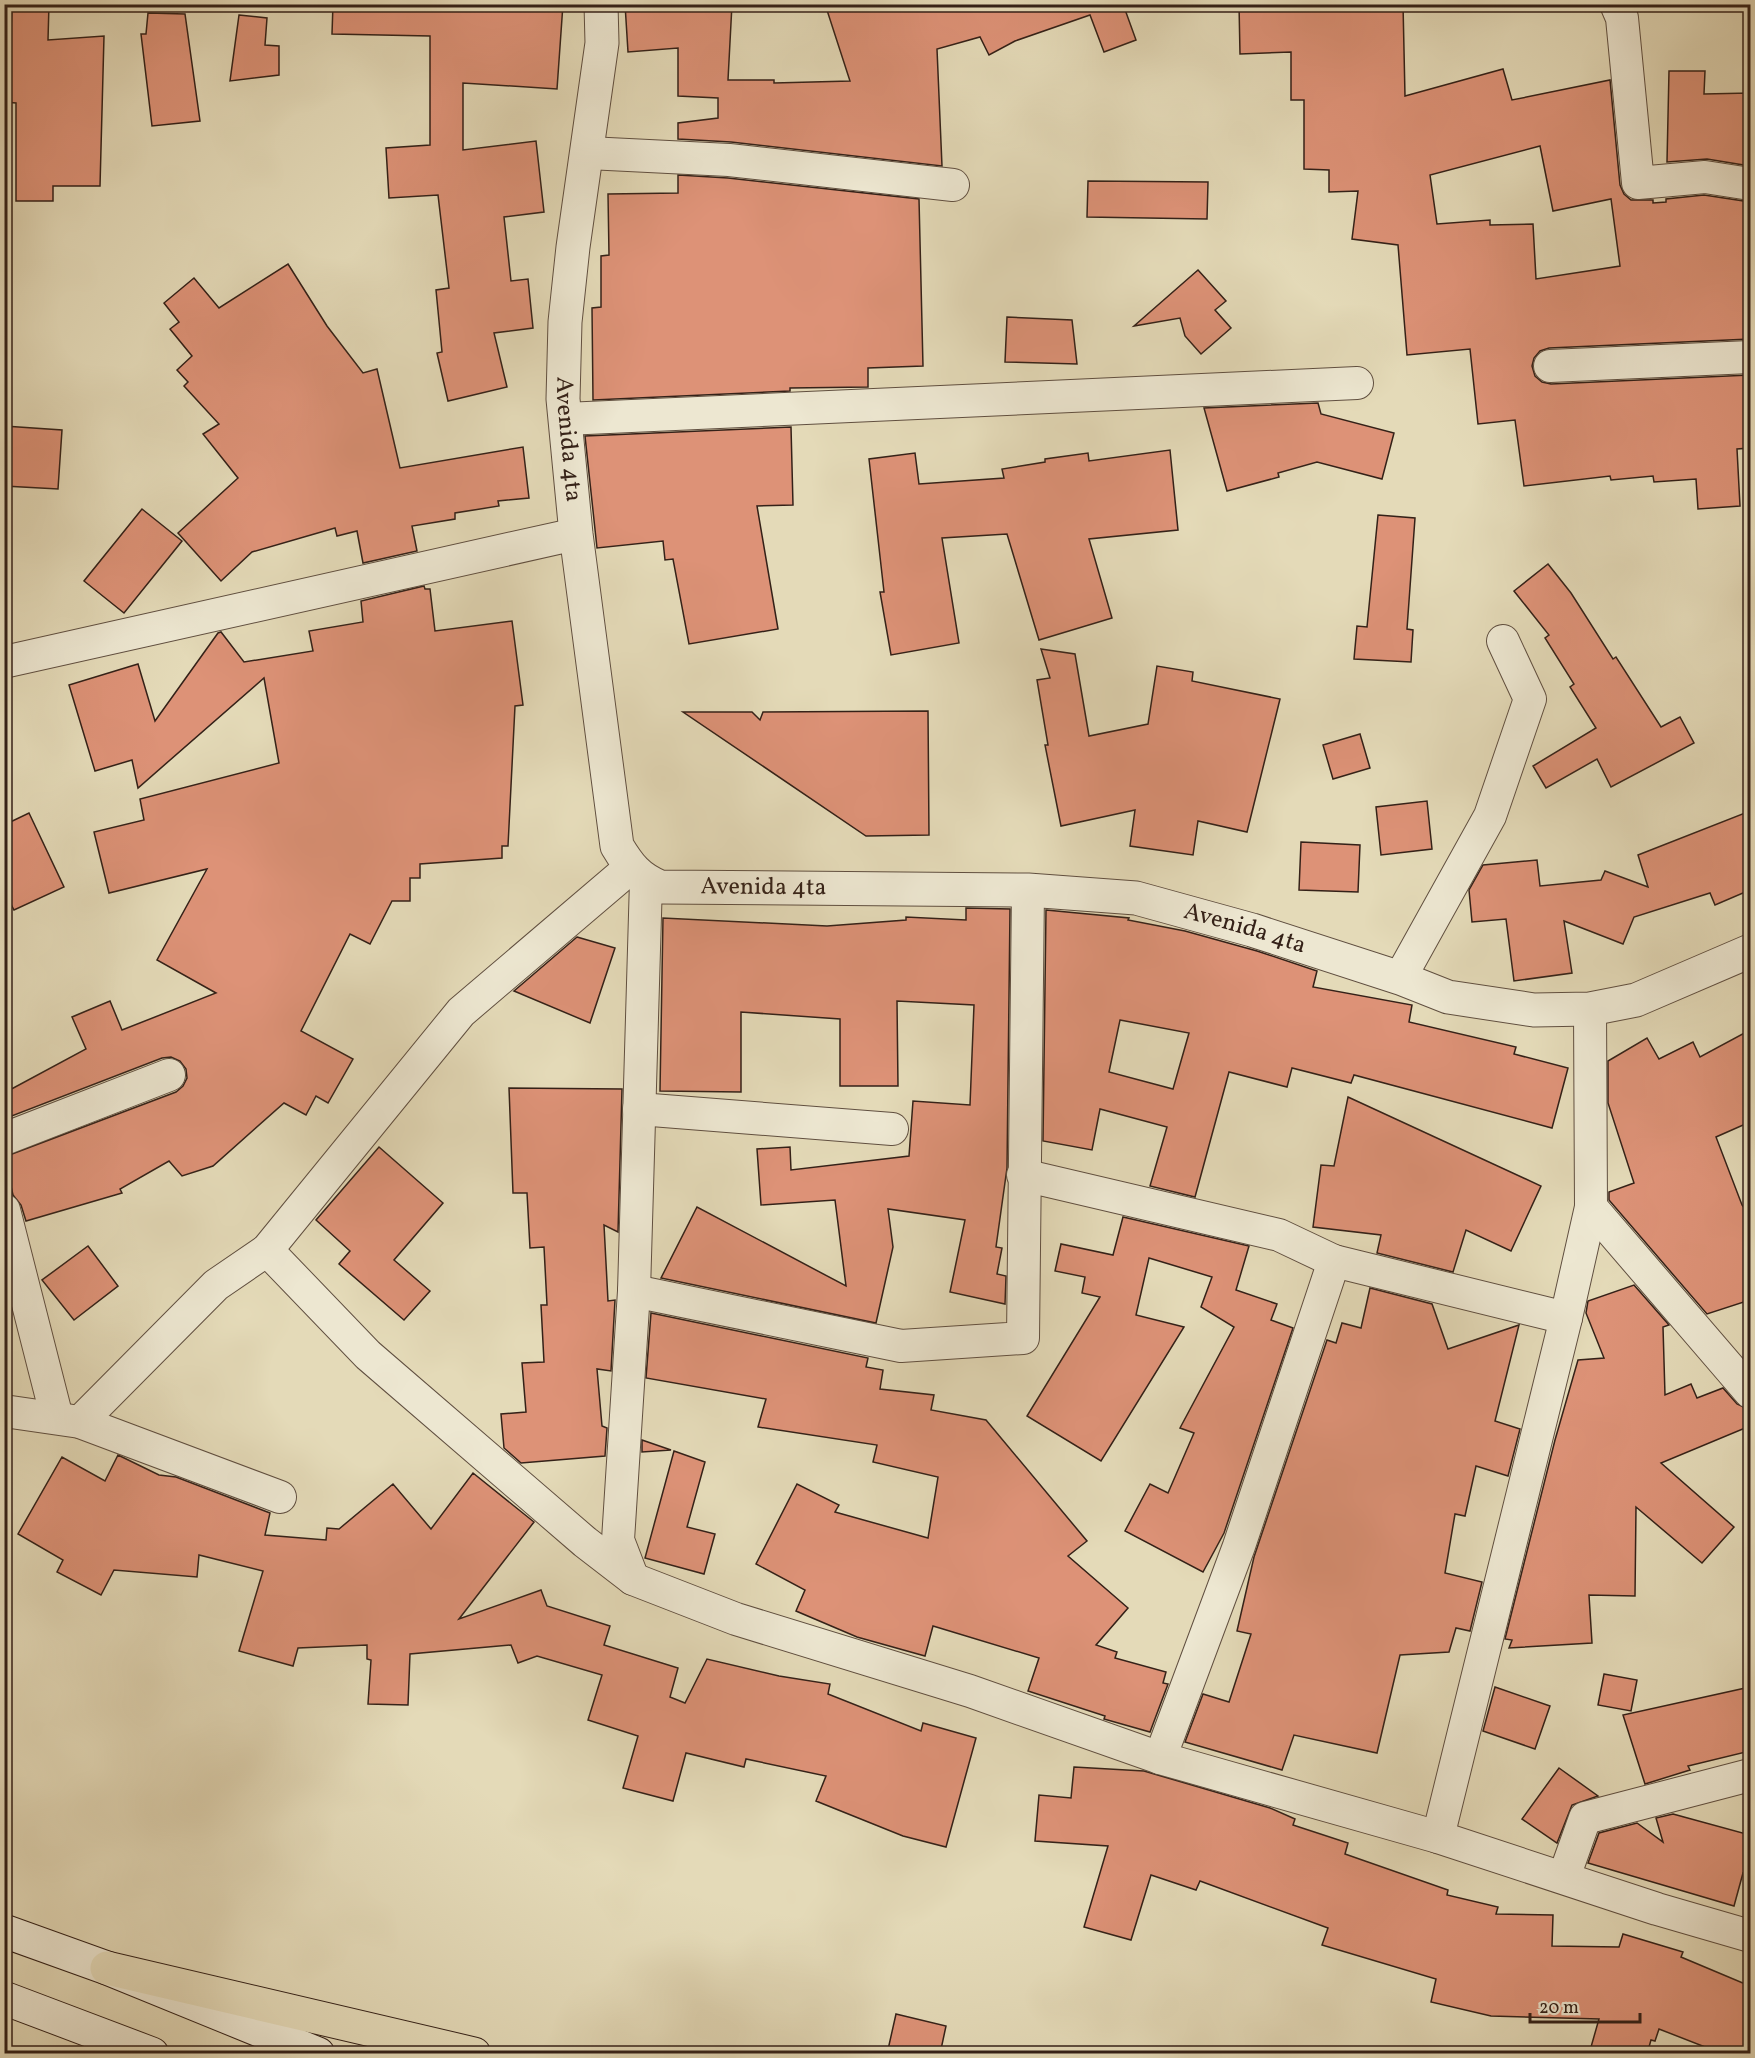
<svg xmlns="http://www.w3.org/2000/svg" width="1755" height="2058" font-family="Vollkorn,serif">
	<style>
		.building { fill: #dd9277; stroke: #342118; stroke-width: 1.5; fill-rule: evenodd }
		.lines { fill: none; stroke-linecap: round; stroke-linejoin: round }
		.minor-casing { stroke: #604f40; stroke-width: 34 }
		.tertiary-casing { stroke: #604f40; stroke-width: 35 }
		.secondary-casing { stroke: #342118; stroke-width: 35 }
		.motorway-casing { stroke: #342118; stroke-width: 35 }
		.minor { stroke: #ede7d1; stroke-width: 32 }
		.tertiary { stroke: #ede7d1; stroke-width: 33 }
		.secondary { stroke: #ede7d1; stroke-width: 33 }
		.motorway { stroke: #e4dab8; stroke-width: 33 }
		.labels { text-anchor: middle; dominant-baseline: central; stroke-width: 6; stroke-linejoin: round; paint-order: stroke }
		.street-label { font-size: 24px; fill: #342118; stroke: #ede7d1 }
	</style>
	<rect width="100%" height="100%" fill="#e4dab8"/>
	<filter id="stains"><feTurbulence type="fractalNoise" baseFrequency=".00333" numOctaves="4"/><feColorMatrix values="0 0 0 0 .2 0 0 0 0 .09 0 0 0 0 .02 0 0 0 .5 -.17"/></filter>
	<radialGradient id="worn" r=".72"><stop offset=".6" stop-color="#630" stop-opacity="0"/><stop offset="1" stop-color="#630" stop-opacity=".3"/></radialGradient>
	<g class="building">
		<path d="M 49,4 L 48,40 L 104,36 L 100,186 L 53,186 L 53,201 L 16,201 L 16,103 L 4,102 L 4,51 L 10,51 L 12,6 Z"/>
		<path d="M 333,4 L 563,4 L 557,89 L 463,83 L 463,150 L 536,141 L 544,212 L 504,217 L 511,281 L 528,279 L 533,328 L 494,333 L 507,387 L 448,401 L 437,353 L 442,352 L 436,290 L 449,288 L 438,195 L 389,198 L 386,148 L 430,145 L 430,36 L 332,34 Z"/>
		<path d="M 625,4 L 732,4 L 728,80 L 774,80 L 774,83 L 850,81 L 825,4 L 1123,4 L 1136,40 L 1104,52 L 1090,15 L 1015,41 L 989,55 L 980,37 L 937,49 L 942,166 L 731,142 L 678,139 L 678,123 L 718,118 L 718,98 L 678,96 L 678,48 L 628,52 Z"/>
		<path d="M 1239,4 L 1403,4 L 1405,96 L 1503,69 L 1512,100 L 1610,80 L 1620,185 L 1624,194 L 1631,200 L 1653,200 L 1653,203 L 1666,202 L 1666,199 L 1704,195 L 1750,202 L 1750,339 L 1549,348 L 1540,351 L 1534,358 L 1532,366 L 1535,376 L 1542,382 L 1551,384 L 1750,375 L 1750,448 L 1737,449 L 1740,506 L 1698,509 L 1696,479 L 1654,482 L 1653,476 L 1611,480 L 1610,476 L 1524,486 L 1515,420 L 1478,424 L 1470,349 L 1407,355 L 1398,245 L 1352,239 L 1358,191 L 1329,192 L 1329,170 L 1304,169 L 1304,100 L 1291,100 L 1291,52 L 1240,54 ZM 1540,146 L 1553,211 L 1611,199 L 1620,266 L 1536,279 L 1533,224 L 1490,225 L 1490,220 L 1437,224 L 1430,175 Z"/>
		<path d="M 148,13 L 185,14 L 200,121 L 152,126 L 141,34 L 146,34 Z"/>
		<path d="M 239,15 L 267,18 L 265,45 L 279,46 L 279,75 L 230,81 Z"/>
		<path d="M 1669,71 L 1705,71 L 1704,94 L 1750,93 L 1750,166 L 1707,159 L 1667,162 Z"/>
		<path d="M 678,175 L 728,178 L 919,199 L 923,366 L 868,368 L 868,387 L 790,388 L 790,391 L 593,400 L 592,308 L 601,307 L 601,256 L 609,255 L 608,194 L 678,193 Z"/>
		<path d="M 1088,181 L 1208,182 L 1207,219 L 1087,217 Z"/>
		<path d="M 288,264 L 327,326 L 363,373 L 377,369 L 400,468 L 523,447 L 529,498 L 498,501 L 499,506 L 455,513 L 455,519 L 412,526 L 417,551 L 363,563 L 357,531 L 337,536 L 335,528 L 252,552 L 221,581 L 178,533 L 238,478 L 203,434 L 219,424 L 184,386 L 188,382 L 177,370 L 192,356 L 170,329 L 179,322 L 164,303 L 194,278 L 219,308 Z"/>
		<path d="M 1198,270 L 1226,301 L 1215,310 L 1231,328 L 1201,354 L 1185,336 L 1180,318 L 1134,326 Z"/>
		<path d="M 1007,317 L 1072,320 L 1077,364 L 1005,362 Z"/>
		<path d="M 1318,403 L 1321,414 L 1394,433 L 1382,479 L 1317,462 L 1278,473 L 1279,477 L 1227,491 L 1204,408 Z"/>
		<path d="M 4,426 L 62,430 L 58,489 L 4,486 Z"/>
		<path d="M 791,427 L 793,505 L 757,506 L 778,629 L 689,644 L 673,559 L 665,560 L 663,541 L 597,548 L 585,436 Z"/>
		<path d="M 1170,450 L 1178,530 L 1089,539 L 1112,618 L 1039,640 L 1007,534 L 942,538 L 959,643 L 891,655 L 880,592 L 884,592 L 869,459 L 915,453 L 919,484 L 1004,478 L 1002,469 L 1045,462 L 1045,459 L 1088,453 L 1089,461 Z"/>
		<path d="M 142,509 L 182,541 L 124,613 L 84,581 Z"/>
		<path d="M 1378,515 L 1415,518 L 1407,629 L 1413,630 L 1411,662 L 1354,659 L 1357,626 L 1367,627 Z"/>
		<path d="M 1548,564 L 1571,593 L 1613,659 L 1616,657 L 1661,727 L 1680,717 L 1694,743 L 1611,787 L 1597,759 L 1546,788 L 1533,766 L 1596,728 L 1570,687 L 1574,684 L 1545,638 L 1549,635 L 1514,591 Z"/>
		<path d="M 424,586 L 425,589 L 430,589 L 435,631 L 512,621 L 523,705 L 515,706 L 508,846 L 502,846 L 502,858 L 420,864 L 420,878 L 410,878 L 410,901 L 392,901 L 370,944 L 350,934 L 301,1031 L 353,1059 L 328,1103 L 316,1096 L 306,1115 L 284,1103 L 213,1166 L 182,1176 L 169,1161 L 120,1189 L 122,1193 L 26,1221 L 21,1205 L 13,1195 L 4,1157 L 176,1092 L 183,1086 L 187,1078 L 186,1069 L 180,1061 L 171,1057 L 162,1058 L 4,1119 L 4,1093 L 86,1049 L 72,1017 L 110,1001 L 122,1030 L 216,993 L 157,960 L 207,869 L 109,893 L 94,832 L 144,820 L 140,799 L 279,763 L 264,678 L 138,788 L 132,760 L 95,771 L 69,685 L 138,664 L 155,721 L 218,633 L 221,632 L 244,662 L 313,651 L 309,631 L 363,622 L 361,601 Z"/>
		<path d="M 1041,649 L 1075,654 L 1089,736 L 1148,724 L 1157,666 L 1193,672 L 1192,681 L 1280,699 L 1247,832 L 1198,821 L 1193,855 L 1130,846 L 1135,810 L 1061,826 L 1045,745 L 1048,745 L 1037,680 L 1050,678 Z"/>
		<path d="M 928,711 L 929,835 L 866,836 L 683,712 L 752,712 L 760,720 L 763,712 Z"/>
		<path d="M 1360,734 L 1370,768 L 1333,779 L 1323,745 Z"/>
		<path d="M 1427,801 L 1432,849 L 1381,855 L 1376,807 Z"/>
		<path d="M 1750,811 L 1750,890 L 1715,905 L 1710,893 L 1634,917 L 1623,944 L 1564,921 L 1572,973 L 1514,981 L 1506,919 L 1472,922 L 1469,890 L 1483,865 L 1537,860 L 1540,886 L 1601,880 L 1605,871 L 1648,887 L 1638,855 Z"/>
		<path d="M 29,813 L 64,887 L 14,910 L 4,891 L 4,825 Z"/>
		<path d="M 1301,842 L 1360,845 L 1358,892 L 1299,890 Z"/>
		<path d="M 966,908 L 1010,909 L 1007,1168 L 996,1247 L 1002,1248 L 997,1274 L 1006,1276 L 1005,1304 L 950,1292 L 965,1220 L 888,1209 L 893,1247 L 876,1323 L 661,1278 L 697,1207 L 846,1286 L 835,1200 L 761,1205 L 757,1149 L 790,1147 L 791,1170 L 909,1156 L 913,1101 L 970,1105 L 974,1005 L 897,1001 L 898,1086 L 840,1086 L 840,1019 L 741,1012 L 741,1092 L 660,1091 L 663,918 L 827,926 L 906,920 L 906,917 L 966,920 Z"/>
		<path d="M 1046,910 L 1129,918 L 1128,920 L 1185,931 L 1257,951 L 1317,971 L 1313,987 L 1412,1005 L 1409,1022 L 1516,1047 L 1514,1054 L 1568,1068 L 1552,1128 L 1354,1075 L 1351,1083 L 1292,1068 L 1287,1087 L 1229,1072 L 1195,1197 L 1150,1186 L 1167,1127 L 1100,1109 L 1092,1150 L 1043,1141 ZM 1120,1020 L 1189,1033 L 1173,1089 L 1109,1072 Z"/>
		<path d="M 577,937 L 615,948 L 590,1023 L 514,991 Z"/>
		<path d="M 1750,1030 L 1750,1122 L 1716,1137 L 1742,1205 L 1750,1216 L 1750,1300 L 1707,1314 L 1609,1200 L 1609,1192 L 1634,1183 L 1608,1103 L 1608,1061 L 1647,1038 L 1659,1059 L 1693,1042 L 1700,1057 Z"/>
		<path d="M 509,1088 L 622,1089 L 618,1232 L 604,1225 L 608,1301 L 615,1300 L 611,1371 L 597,1369 L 602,1426 L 607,1428 L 605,1456 L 521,1463 L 504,1448 L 501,1414 L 526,1412 L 522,1363 L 544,1362 L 541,1305 L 547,1305 L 544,1247 L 530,1248 L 527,1193 L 513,1193 Z"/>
		<path d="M 1348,1097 L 1541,1186 L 1511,1251 L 1466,1230 L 1453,1272 L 1377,1253 L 1381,1235 L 1313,1227 L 1321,1165 L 1334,1166 Z"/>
		<path d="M 379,1147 L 443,1203 L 394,1260 L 430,1291 L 404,1320 L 339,1264 L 350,1251 L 316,1220 Z"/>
		<path d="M 1123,1217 L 1249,1246 L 1236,1290 L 1277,1304 L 1271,1320 L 1293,1328 L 1224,1533 L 1203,1572 L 1125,1531 L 1150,1484 L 1168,1493 L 1194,1433 L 1180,1428 L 1234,1327 L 1201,1307 L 1212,1277 L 1149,1258 L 1136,1315 L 1184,1327 L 1101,1461 L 1027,1416 L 1100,1297 L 1082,1293 L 1085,1277 L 1055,1271 L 1061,1244 L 1113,1255 Z"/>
		<path d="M 88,1246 L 118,1286 L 74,1320 L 42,1280 Z"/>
		<path d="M 1634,1285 L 1669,1325 L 1663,1327 L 1665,1395 L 1691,1384 L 1697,1398 L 1723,1388 L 1737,1404 L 1750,1410 L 1750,1426 L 1661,1463 L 1734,1527 L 1702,1563 L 1636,1507 L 1635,1596 L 1589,1595 L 1592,1643 L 1509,1648 L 1512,1640 L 1505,1639 L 1555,1440 L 1578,1360 L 1604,1358 L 1586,1313 L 1588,1301 Z"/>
		<path d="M 1370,1288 L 1432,1304 L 1448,1349 L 1519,1325 L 1495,1421 L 1520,1429 L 1508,1476 L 1476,1466 L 1465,1516 L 1455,1514 L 1445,1573 L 1482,1582 L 1470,1631 L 1456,1628 L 1449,1652 L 1400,1655 L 1377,1753 L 1294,1735 L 1282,1770 L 1185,1742 L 1203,1694 L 1229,1702 L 1251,1634 L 1237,1631 L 1254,1557 L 1327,1340 L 1336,1343 L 1342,1323 L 1361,1328 Z"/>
		<path d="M 651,1313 L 868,1358 L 866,1367 L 883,1370 L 880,1389 L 934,1395 L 931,1410 L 986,1420 L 1087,1541 L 1068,1556 L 1128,1608 L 1096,1645 L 1117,1652 L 1115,1658 L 1166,1672 L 1163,1683 L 1168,1684 L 1150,1732 L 1104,1719 L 1105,1716 L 1028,1691 L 1039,1658 L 933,1626 L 925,1656 L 857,1637 L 796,1611 L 805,1590 L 756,1564 L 797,1484 L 839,1505 L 835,1512 L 928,1538 L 938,1477 L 873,1462 L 877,1445 L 758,1427 L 766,1399 L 646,1378 Z"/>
		<path d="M 642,1440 L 671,1450 L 642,1452 Z"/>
		<path d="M 674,1451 L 705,1462 L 687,1527 L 715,1534 L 704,1574 L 645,1558 Z"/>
		<path d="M 118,1455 L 159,1475 L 176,1477 L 270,1513 L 265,1535 L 326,1540 L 327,1528 L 339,1529 L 393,1484 L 431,1529 L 473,1473 L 534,1522 L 459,1619 L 541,1590 L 547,1606 L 610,1626 L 604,1645 L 678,1668 L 670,1697 L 685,1703 L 707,1659 L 779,1676 L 830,1684 L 828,1694 L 921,1731 L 923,1723 L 976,1738 L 946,1847 L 903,1836 L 816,1801 L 826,1776 L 746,1759 L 744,1767 L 686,1753 L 673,1801 L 623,1788 L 638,1736 L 588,1720 L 602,1675 L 537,1656 L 518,1663 L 511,1645 L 410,1654 L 408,1705 L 368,1704 L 371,1660 L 367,1659 L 367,1645 L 298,1648 L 293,1666 L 239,1651 L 263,1571 L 199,1555 L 197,1577 L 114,1570 L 101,1595 L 57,1572 L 63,1560 L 18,1534 L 62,1457 L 105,1481 Z"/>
		<path d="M 1604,1674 L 1637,1680 L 1631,1711 L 1598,1705 Z"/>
		<path d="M 1495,1687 L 1550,1706 L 1535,1749 L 1483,1731 Z"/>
		<path d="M 1750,1687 L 1750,1751 L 1688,1766 L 1690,1770 L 1645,1784 L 1623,1715 Z"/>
		<path d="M 1074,1767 L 1144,1771 L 1270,1808 L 1295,1819 L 1293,1825 L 1348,1843 L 1345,1854 L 1448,1890 L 1447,1895 L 1498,1907 L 1496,1914 L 1553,1915 L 1552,1946 L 1619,1947 L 1623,1934 L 1683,1952 L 1681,1957 L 1750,1986 L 1750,2054 L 1723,2054 L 1659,2029 L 1655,2041 L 1651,2040 L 1647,2054 L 1589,2054 L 1599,2019 L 1491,2016 L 1431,2002 L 1436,1979 L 1322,1945 L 1328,1928 L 1200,1881 L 1196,1890 L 1151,1875 L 1131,1940 L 1084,1927 L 1108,1846 L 1035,1841 L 1039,1795 L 1071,1798 Z"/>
		<path d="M 1559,1768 L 1598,1796 L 1572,1805 L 1557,1843 L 1522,1819 Z"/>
		<path d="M 1673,1814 L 1750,1835 L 1750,1875 L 1743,1873 L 1734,1906 L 1588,1863 L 1599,1833 L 1637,1823 L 1663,1842 L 1656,1818 Z"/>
		<path d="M 896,2014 L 946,2026 L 940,2054 L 887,2054 Z"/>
	</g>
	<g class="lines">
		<defs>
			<g id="minor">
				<path d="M 1616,4 L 1622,18 L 1638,183 L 1705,177 L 1750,184"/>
				<path d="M 588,153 L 729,160 L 953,185"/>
				<path d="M 1550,366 L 1750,357"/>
				<path d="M 565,419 L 1357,383"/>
				<path d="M 4,662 L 576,534"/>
				<path d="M 1400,978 L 1490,816 L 1530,699 L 1503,641"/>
				<path d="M 639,1109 L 892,1129"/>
				<path d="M 4,1139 L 169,1075"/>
				<path d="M 1023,1175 L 1279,1235 L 1334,1261 L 1566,1318"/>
				<path d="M 1591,1207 L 1750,1392"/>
				<path d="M 4,1210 L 57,1418"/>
				<path d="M 267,1250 L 368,1355 L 585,1542 L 633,1579 L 736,1619 L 970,1691 L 1160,1758 L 1438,1837 L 1657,1909 L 1750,1936"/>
				<path d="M 634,1291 L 901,1346 L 1023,1338 L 1028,890"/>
				<path d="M 4,1411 L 80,1422 L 280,1497"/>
				<path d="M 80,1422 L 216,1285 L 267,1250 L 461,1012 L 630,868"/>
				<path d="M 633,1579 L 618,1540 L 634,1291 L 646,881"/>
				<path d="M 1160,1758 L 1239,1546 L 1334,1261"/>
				<path d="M 1438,1837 L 1566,1318 L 1591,1207 L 1590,1009"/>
				<path d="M 1564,1877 L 1585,1818 L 1750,1775"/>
			</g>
			<g id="tertiary">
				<path id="s1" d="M 601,4 L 602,43 L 573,247 L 565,322 L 563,399 L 576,534 L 617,846 C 629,866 638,878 660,887 L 1028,890 L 1136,898 L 1252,930 L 1400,978 L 1448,997 L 1534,1010 L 1590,1009 L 1636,1000 L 1750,951"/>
			</g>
			<g id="secondary">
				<path d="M 4,1931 L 107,1968 L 318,2054"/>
				<path d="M 4,1998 L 152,2054"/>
			</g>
			<path id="motorway" d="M 107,1968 L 474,2054"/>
		</defs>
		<use href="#minor" class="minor-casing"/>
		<use href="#tertiary" class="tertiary-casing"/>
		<use href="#secondary" class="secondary-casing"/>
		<use href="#motorway" class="motorway-casing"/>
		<use href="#minor" class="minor"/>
		<use href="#tertiary" class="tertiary"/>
		<use href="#secondary" class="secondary"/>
		<use href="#motorway" class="motorway"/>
	</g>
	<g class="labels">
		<g class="street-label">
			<text stroke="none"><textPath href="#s1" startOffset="438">Avenida 4ta</textPath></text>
			<text stroke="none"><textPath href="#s1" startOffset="1012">Avenida 4ta</textPath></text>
			<text stroke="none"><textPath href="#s1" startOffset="1498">Avenida 4ta</textPath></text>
		</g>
	</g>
	<rect width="1755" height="2058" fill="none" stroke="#e4dab8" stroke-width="24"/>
	<rect x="6" y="6" width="1743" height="2046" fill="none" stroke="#342118" stroke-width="3"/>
	<rect x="12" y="12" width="1731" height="2034" fill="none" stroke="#342118" stroke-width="1.5"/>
	<path d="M1530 2013v9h110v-9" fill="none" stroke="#342118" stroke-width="3"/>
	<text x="1539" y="2013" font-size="18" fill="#342118" stroke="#ede7d1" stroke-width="4.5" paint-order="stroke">20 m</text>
	<rect width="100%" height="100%" filter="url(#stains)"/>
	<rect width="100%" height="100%" fill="url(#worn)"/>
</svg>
